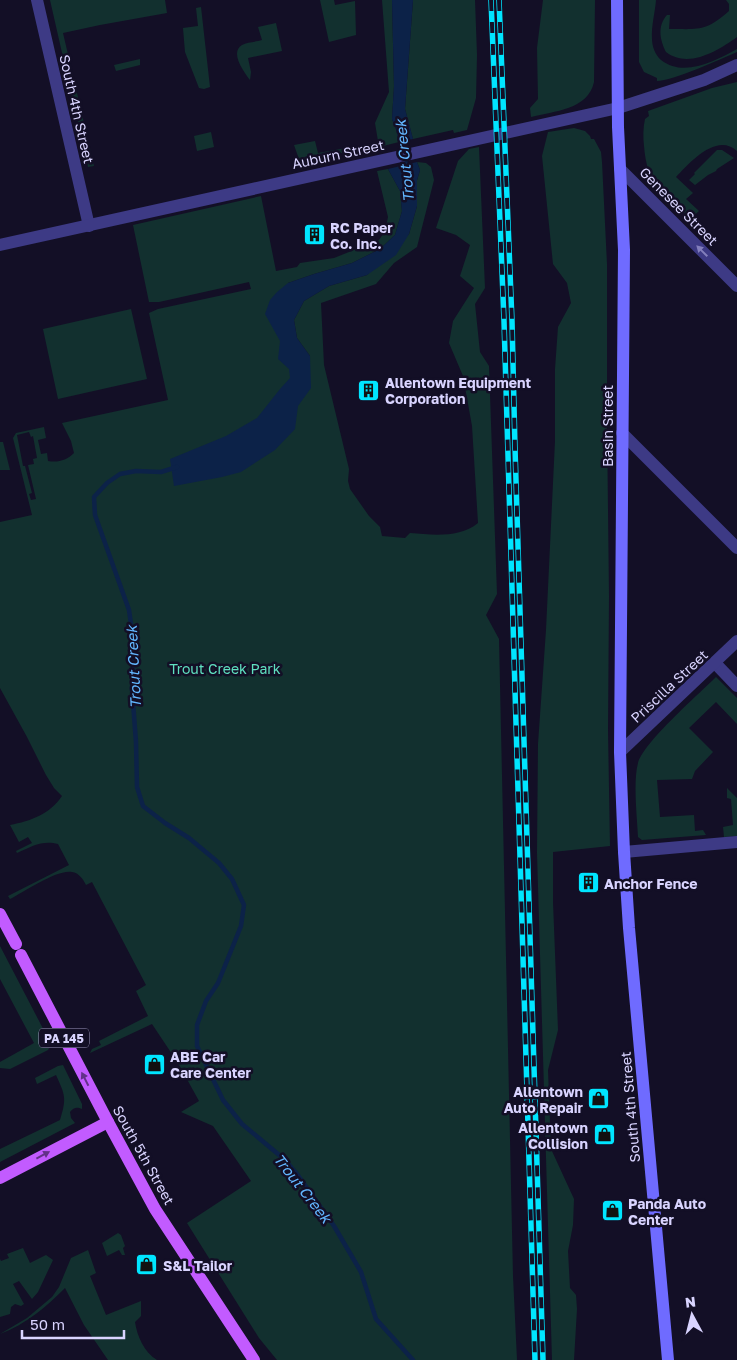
<svg xmlns="http://www.w3.org/2000/svg" width="737" height="1360" font-family="'Golos Text',sans-serif">
	<style>
		.green { fill: #12302f; fill-rule: evenodd }
		.water { fill: #0c2248 }
		.lines { fill: none; stroke-linecap: round; stroke-linejoin: round }
		.stream { stroke: #0c2248; stroke-width: 4.5 }
		.minor { stroke: #3d3a85; stroke-width: 12 }
		.tertiary { stroke: #3d3a85; stroke-width: 12 }
		.secondary { stroke: #6f6bff; stroke-width: 12 }
		.primary { stroke: #c25bff; stroke-width: 12 }
		.rail-casing { stroke: #00e5ff; stroke-width: 5.5 }
		.rail { stroke: #130f26; stroke-width: 4; stroke-dasharray: 11; stroke-linecap: butt }
		.oneway { fill: #837fbc }
		.oneway2 { fill: #623188 }
		.labels { text-anchor: middle; dominant-baseline: central; stroke-width: 5; stroke-linejoin: round; paint-order: stroke }
		.shield { fill: #130f26; stroke: #9e99be; stroke-width: 1 }
		.shield-label { font-size: 12px; font-weight: bold; fill: #d9d4ff }
		.street-label { font-size: 14px; fill: #d9d4ff; stroke: #130f26 }
		.poi-label { font-size: 14px; font-weight: bold; fill: #d9d4ff; stroke: #130f26; text-anchor: start }
		.park-label { font-size: 14px; fill: #5fe0c0; stroke: #130f26 }
		.water-label { font-size: 15px; font-style: italic; fill: #62b6ff; stroke: #130f26 }
	</style>
	<rect width="100%" height="100%" fill="#130f26"/>
	<g class="green">
		<path d="M 50,0 L 165,0 L 167,13 L 100,25 L 63,33 L 94,166 L 88,167 Z"/>
		<path d="M 320,0 L 334,0 L 335,5 L 355,1 L 356,35 L 329,42 Z"/>
		<path d="M 382,0 L 392,0 L 394,86 L 392,119 L 396,129 L 399,142 L 379,147 L 375,123 L 389,92 Z"/>
		<path d="M 413,0 L 475,0 L 477,55 L 476,98 L 467,130 L 454,133 L 453,130 L 413,139 L 405,109 Z"/>
		<path d="M 543,0 L 595,0 L 594,82 C 588,110 554,111 531,117 L 530,108 L 538,99 L 537,48 Z"/>
		<path d="M 639,0 L 656,0 C 655,13 651,26 652,39 C 652,46 655,55 661,60 C 684,78 715,61 737,49 L 737,52 C 721,59 672,81 657,81 L 657,78 L 644,72 L 639,62 Z"/>
		<path d="M 726,0 L 737,0 L 737,37 C 718,51 688,69 666,52 C 660,40 657,26 667,15 L 670,15 L 669,29 C 699,29 705,32 729,11 L 729,4 Z"/>
		<path d="M 201,7 L 210,87 L 204,89 L 199,88 L 185,52 L 183,28 L 198,26 L 196,8 Z"/>
		<path d="M 276,23 L 282,51 L 248,58 L 251,72 L 250,80 C 245,73 229,53 242,45 C 247,42 256,42 262,40 L 258,27 Z"/>
		<path d="M 140,59 L 140,65 L 116,71 L 114,65 Z"/>
		<path d="M 737,82 L 737,151 C 717,132 690,162 676,177 L 693,193 L 686,199 L 699,211 L 689,220 C 663,195 647,185 644,146 C 643,137 643,128 645,119 L 649,116 L 648,111 L 712,88 Z"/>
		<path d="M 574,128 L 585,131 L 590,136 L 591,139 L 594,139 L 601,152 L 602,162 L 607,264 L 607,423 L 609,596 L 608,730 L 610,846 L 553,852 L 553,902 L 558,1030 L 548,1070 L 551,1149 L 574,1199 L 573,1225 L 568,1251 L 570,1288 L 576,1295 L 577,1309 L 574,1360 L 552,1360 L 537,853 L 538,744 L 546,630 L 555,441 L 555,369 L 558,327 L 571,303 L 567,283 L 553,264 L 542,156 L 548,132 Z"/>
		<path d="M 211,132 L 214,147 L 197,151 L 194,136 Z"/>
		<path d="M 315,141 L 318,153 L 357,146 L 356,150 L 300,162 L 294,145 Z"/>
		<path d="M 479,147 L 485,288 L 475,304 L 480,352 L 489,366 L 497,594 L 486,615 L 499,639 L 513,1276 L 517,1360 L 277,1360 L 259,1338 L 187,1223 L 251,1181 L 213,1126 L 181,1112 L 199,1101 L 178,1063 L 152,1024 L 90,1053 L 92,1049 L 101,1045 L 99,1041 L 148,1016 L 136,991 L 146,985 L 92,882 L 86,885 C 83,879 79,873 72,872 C 57,869 24,892 10,899 L 8,896 L 69,865 L 58,844 C 43,840 32,846 17,853 L 16,851 L 32,843 L 28,837 L 19,842 L 10,825 C 31,821 50,814 62,796 L 54,788 L 46,775 L 27,737 L 0,688 L 0,522 L 32,515 L 13,438 L 16,433 L 44,427 L 46,438 L 38,440 L 41,454 L 47,453 L 48,461 C 58,463 67,460 74,453 L 71,441 L 62,423 L 168,400 L 149,313 L 158,309 L 251,289 L 249,282 L 159,302 L 149,302 L 133,225 L 261,196 L 276,271 L 297,267 L 300,263 L 334,258 L 379,240 L 385,231 L 388,217 L 377,171 L 388,169 L 400,191 L 402,211 L 395,235 L 380,249 L 352,263 L 314,274 L 288,283 L 303,398 L 310,356 L 297,338 L 294,320 L 304,301 L 329,286 L 367,275 L 409,234 L 417,206 L 417,180 L 420,170 L 417,162 L 426,163 L 431,167 L 434,180 L 417,247 L 394,263 L 376,284 L 321,303 L 324,365 L 349,469 L 348,481 L 350,489 L 369,516 L 380,527 L 382,536 L 405,538 L 410,533 C 433,535 460,538 478,523 L 472,426 L 463,376 L 449,343 L 453,321 L 474,288 L 460,276 L 470,245 L 456,235 L 436,228 L 458,161 L 469,149 ZM 29,432 L 31,437 L 33,436 L 37,458 L 33,459 L 34,464 L 28,465 L 36,499 L 31,500 L 29,494 L 32,493 L 25,466 L 23,466 L 17,435 Z"/>
		<path d="M 717,150 L 722,150 L 734,158 L 717,169 L 716,171 L 708,175 L 695,185 L 689,180 L 695,174 L 694,173 Z"/>
		<path d="M 131,309 L 147,379 L 58,399 L 43,329 Z"/>
		<path d="M 0,442 L 3,442 L 10,470 L 0,470 Z"/>
		<path d="M 716,677 L 737,698 L 737,724 L 716,702 L 689,728 L 713,752 L 695,771 L 692,779 L 657,780 L 660,817 L 694,815 L 695,831 L 703,830 L 706,835 L 642,840 L 638,837 C 637,816 633,782 638,763 C 644,742 698,695 716,677 Z"/>
		<path d="M 727,788 L 737,798 L 737,836 L 724,837 L 723,827 L 733,825 L 731,799 L 727,798 Z"/>
		<path d="M 0,946 L 51,1044 L 48,1050 L 10,1069 L 0,1068 L 0,1062 L 34,1043 L 0,979 Z"/>
		<path d="M 63,1065 L 82,1104 L 82,1109 C 77,1107 74,1107 70,1112 L 71,1118 L 75,1123 L 0,1162 L 0,1149 L 60,1120 C 67,1098 65,1095 56,1075 L 37,1084 L 35,1078 L 58,1066 Z"/>
		<path d="M 118,1233 L 121,1235 L 125,1246 L 123,1248 L 125,1255 L 122,1255 L 119,1250 L 107,1256 L 102,1243 Z"/>
		<path d="M 23,1248 L 30,1263 L 46,1255 L 53,1260 L 38,1292 L 32,1299 L 19,1281 L 13,1284 L 24,1304 L 21,1306 L 15,1304 L 11,1307 L 10,1314 L 0,1317 L 0,1259 L 1,1261 L 9,1258 L 7,1254 Z"/>
		<path d="M 88,1250 L 96,1273 L 90,1276 L 106,1315 L 141,1301 L 141,1316 L 135,1322 C 137,1336 144,1352 157,1360 L 108,1360 L 84,1325 L 65,1288 C 45,1308 26,1324 0,1334 L 27,1318 L 52,1297 L 59,1287 L 71,1258 Z"/>
	</g>
	<g class="water">
		<path d="M 392,0 L 413,0 L 405,109 L 413,139 L 399,142 L 396,129 L 392,119 L 394,86 Z"/>
		<path d="M 417,162 L 420,170 L 417,180 L 417,206 L 409,234 L 396,255 L 367,275 L 329,286 L 304,301 L 294,320 L 297,338 L 310,356 L 311,388 L 298,406 L 295,429 L 275,450 L 241,472 L 222,477 L 174,486 L 170,459 L 226,436 L 257,418 L 280,389 L 290,378 L 289,369 L 278,359 L 280,341 L 265,314 L 270,300 L 277,292 L 288,283 L 314,274 L 352,263 L 380,249 L 395,235 L 402,211 L 400,191 L 388,169 Z"/>
	</g>
	<g class="lines">
		<g class="stream">
			<path d="M 403,137 L 406,149 L 405,169"/>
			<path d="M 177,467 L 161,472 L 136,471 L 120,474 L 107,483 L 94,497 L 95,515 L 129,610 L 134,645 L 132,689 L 136,742 L 137,787 L 143,806 L 165,823 L 189,838 L 219,863 L 232,879 L 244,905 L 241,926 L 218,983 L 206,1001 L 197,1025 L 197,1046 L 223,1100 L 242,1124 L 284,1159 L 297,1174 L 334,1226 L 361,1272 L 376,1319 L 413,1360"/>
		</g>
		<g class="minor">
			<path d="M 37,0 L 89,226"/>
			<path d="M 620,169 L 737,286"/>
			<path d="M 622,433 L 737,548"/>
			<path d="M 715,663 L 737,686"/>
			<path d="M 620,752 L 737,641"/>
			<path d="M 624,852 L 737,842"/>
		</g>
		<path class="tertiary" d="M 0,245 L 618,108 L 704,80 L 737,65"/>
		<path class="secondary" d="M 617,0 L 618,127 L 624,250 L 620,752 L 624,852 L 629,928 L 668,1360"/>
		<g class="primary">
			<path d="M 0,914 L 16,944"/>
			<path d="M 21,955 L 108,1122 L 155,1209 L 254,1360"/>
			<path d="M 0,1178 L 108,1122"/>
		</g>
		<defs>
			<g id="rail">
				<path d="M 491,0 L 504,321 L 535,1360"/>
				<path d="M 499,0 L 512,321 L 515,448 L 543,1360"/>
			</g>
		</defs>
		<use href="#rail" class="rail-casing"/>
		<use href="#rail" class="rail"/>
	</g>
	<defs><path id="oneway-solid" d="M-6-.8H1V-3.2L6.5 0L1 3.2V.8H-6Z" transform="scale(1.25)"/></defs>
	<use class="oneway" href="#oneway-solid" transform="translate(702 251) rotate(-135)"/>
	<g class="oneway2">
		<use href="#oneway-solid" transform="translate(85 1079) rotate(-117)"/>
		<use href="#oneway-solid" transform="translate(43 1155) rotate(-28)"/>
	</g>
	<defs>
		<symbol id="building-square" viewBox="-11 -11 22 22"><rect x="-9" y="-9" width="18" height="18" rx="4" fill="#00e5ff" stroke="#130f26"/><path d="M-4-6H4V6H1V3H-1V6H-4ZM-2.5-4.3h1.7v1.8h-1.7ZM.8-4.3h1.7v1.8H.8ZM-2.5-1h1.7V.8h-1.7ZM.8-1h1.7V.8H.8Z" fill="#111"/></symbol>
		<symbol id="shop-square" viewBox="-11 -11 22 22"><rect x="-9" y="-9" width="18" height="18" rx="4" fill="#00e5ff" stroke="#130f26"/><path d="M-5-2.5h2.3a2.7 3.5 0 0 1 5.4 0H5L5.5 6h-11ZM-1.5-2.5h3a1.5 2.3 0 0 0-3 0Z" fill="#111"/></symbol>
	</defs>
	<g fill-rule="evenodd">
		<use href="#building-square" x="302" y="222" width="25" height="25"/>
		<use href="#building-square" x="356" y="378" width="25" height="25"/>
		<use href="#building-square" x="576" y="870" width="25" height="25"/>
		<use href="#shop-square" x="142" y="1052" width="25" height="25"/>
		<use href="#shop-square" x="586" y="1086" width="25" height="25"/>
		<use href="#shop-square" x="592" y="1122" width="25" height="25"/>
		<use href="#shop-square" x="600" y="1198" width="25" height="25"/>
		<use href="#shop-square" x="134" y="1252" width="25" height="25"/>
	</g>
	<g class="labels">
		<rect class="shield" x="39" y="1028.5" width="50" height="19" rx="4"/>
		<g class="shield-label">
			<text x="64" y="1038">PA 145</text>
		</g>
		<g class="street-label">
			<text transform="translate(77 109) rotate(77)">South 4th Street</text>
			<text transform="translate(338 154) rotate(-12)">Auburn Street</text>
			<text transform="translate(679 206) rotate(45)">Genesee Street</text>
			<text transform="translate(607 426) rotate(-90)">Basin Street</text>
			<text transform="translate(669 686) rotate(-43)">Priscilla Street</text>
			<text transform="translate(630 1107) rotate(-95)">South 4th Street</text>
			<text transform="translate(144 1155) rotate(61)">South 5th Street</text>
		</g>
		<g class="poi-label">
			<text x="330" y="227">RC Paper<tspan x="330" dy="16">Co. Inc.</tspan></text>
			<text x="385" y="382">Allentown Equipment<tspan x="385" dy="16">Corporation</tspan></text>
			<text x="604" y="883">Anchor Fence</text>
			<text x="170" y="1056">ABE Car<tspan x="170" dy="16">Care Center</tspan></text>
			<text x="583" y="1091" text-anchor="end">Allentown<tspan x="583" dy="16">Auto Repair</tspan></text>
			<text x="588" y="1127" text-anchor="end">Allentown<tspan x="588" dy="16">Collision</tspan></text>
			<text x="628" y="1203">Panda Auto<tspan x="628" dy="16">Center</tspan></text>
			<text x="163" y="1265">S&amp;L Tailor</text>
		</g>
		<g class="park-label">
			<text x="225" y="668">Trout Creek Park</text>
		</g>
		<g class="water-label">
			<text transform="translate(404 161) rotate(-96)">Trout Creek</text>
			<text transform="translate(133 667) rotate(-93)">Trout Creek</text>
			<text transform="translate(303 1188) rotate(52)">Trout Creek</text>
		</g>
	</g>
	<g transform="translate(692 1315) rotate(353)" stroke="#130f26" stroke-width="4" paint-order="stroke">
	<path d="M0-4L9 19L0 12L-9 19Z" fill="#d9d4ff"/>
	<text y="-8" font-size="14" font-weight="bold" text-anchor="middle" fill="#d9d4ff">N</text>
	</g>
	<path d="M22 1330v8h102v-8" fill="none" stroke="#d9d4ff" stroke-width="2.5"/>
	<text x="30" y="1330" font-size="15" fill="#d9d4ff" stroke="#130f26" stroke-width="4" paint-order="stroke">50 m</text>
</svg>
